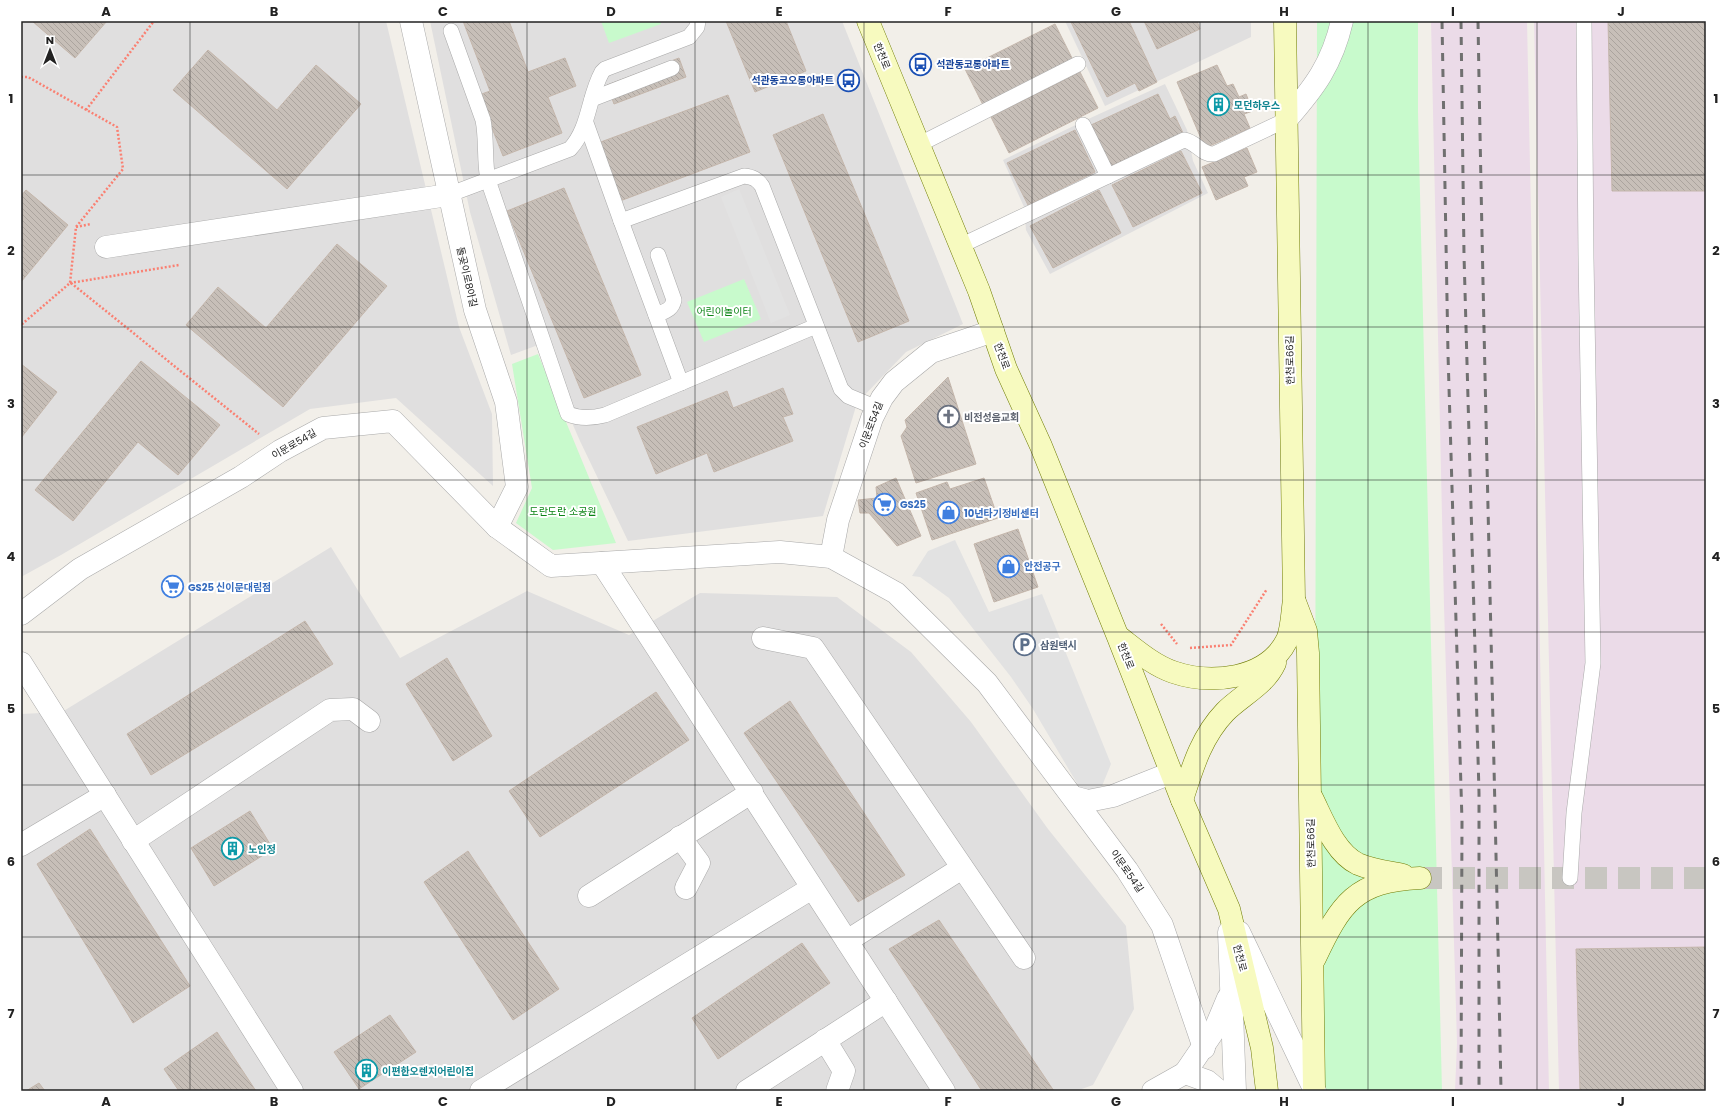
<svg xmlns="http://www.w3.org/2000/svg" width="1727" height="1112" font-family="Poppins,'Noto Sans KR',sans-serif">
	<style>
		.residential { fill: #e0dfdf }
		.railway { fill: #ebdbe8 }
		.park { fill: #c8facc }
		.parking { fill: #e2e2e2 }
		.building { fill: url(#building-back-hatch); stroke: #c4b6ab }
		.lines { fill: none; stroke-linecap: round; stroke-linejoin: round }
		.tertiary-tunnel { stroke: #c8c6c1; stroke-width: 22; stroke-dasharray: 22 11; stroke-linecap: butt }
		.service-casing { stroke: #a9a9a9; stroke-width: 16 }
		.minor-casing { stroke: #a9a9a9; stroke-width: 23 }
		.tertiary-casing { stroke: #a9a9a9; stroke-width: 23 }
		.secondary-casing { stroke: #707d05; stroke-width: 23 }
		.path { stroke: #fa8072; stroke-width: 2.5; stroke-dasharray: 2 2; stroke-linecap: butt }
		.service { stroke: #fff; stroke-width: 15 }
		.minor { stroke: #fff; stroke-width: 22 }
		.tertiary { stroke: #fff; stroke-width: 22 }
		.secondary { stroke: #f7fabf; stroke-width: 22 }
		.rail { stroke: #707070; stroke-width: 3; stroke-dasharray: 8 8; stroke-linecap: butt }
		.grid { fill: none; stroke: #222; stroke-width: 1; stroke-opacity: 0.55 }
		.labels { text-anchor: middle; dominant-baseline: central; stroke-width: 4; stroke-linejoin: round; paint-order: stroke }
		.street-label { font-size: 10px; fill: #222; stroke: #fff }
		.transit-label { font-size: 10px; font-weight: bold; fill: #164399; stroke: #fff; text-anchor: start }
		.culture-label { font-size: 10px; font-weight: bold; fill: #0d838f; stroke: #fff; text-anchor: start }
		.park-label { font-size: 10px; fill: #0c8416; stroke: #fff }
		.worship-label { font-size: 10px; font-weight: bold; fill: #5b616d; stroke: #fff; text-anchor: start }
		.shop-label { font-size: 10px; font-weight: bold; fill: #366cbe; stroke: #fff; text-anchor: start }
		.service-label { font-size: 10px; font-weight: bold; fill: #4e5e75; stroke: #fff; text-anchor: start }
		.neatline { fill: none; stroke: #222; stroke-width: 1.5 }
		.grid-label { font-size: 13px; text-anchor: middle; font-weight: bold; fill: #222 }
	</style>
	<defs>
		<pattern id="building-back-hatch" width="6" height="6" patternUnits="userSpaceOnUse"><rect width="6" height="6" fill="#c7bfb8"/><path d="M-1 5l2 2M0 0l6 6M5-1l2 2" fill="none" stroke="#aba49e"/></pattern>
	</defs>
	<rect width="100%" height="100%" fill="#f2efe9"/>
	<g class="residential">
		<path d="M 21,21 L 386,21 L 459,327 L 492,414 L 493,486 L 396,398 L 310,409 L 61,555 L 21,577 Z"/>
		<path d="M 430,21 L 842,21 L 963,324 L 906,352 L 857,403 L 823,516 L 628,541 L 580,441 L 538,345 L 511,355 L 470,212 Z"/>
		<path d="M 1065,21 L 1251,21 L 1251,37 L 1105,106 Z"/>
		<path d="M 1165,84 L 1187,130 L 1193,161 L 1208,193 L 1050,274 L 1026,230 L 1024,207 L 1003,160 L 1086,120 Z"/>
		<path d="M 331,547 L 400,658 L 527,591 L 629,635 L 700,593 L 837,597 L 911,652 L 971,722 L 1048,829 L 1126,926 L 1134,1009 L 1093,1085 L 1076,1091 L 21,1091 L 21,714 L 62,712 Z"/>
	</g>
	<g class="railway">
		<path d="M 1431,21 L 1527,21 L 1549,1091 L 1455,1091 L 1457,1043 L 1444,606 Z"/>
		<path d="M 1534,21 L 1706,21 L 1706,1091 L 1559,1091 Z"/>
	</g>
	<g class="park">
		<path d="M 601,21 L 660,21 L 661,24 L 609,43 Z"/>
		<path d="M 1317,21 L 1418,21 L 1418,112 L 1442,1091 L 1319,1091 L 1315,782 Z"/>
		<path d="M 744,279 L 761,319 L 704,342 L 687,302 Z"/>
		<path d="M 538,354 L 616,543 L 553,550 L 516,523 L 532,488 L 512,364 Z"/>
	</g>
	<g class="parking">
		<path d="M 739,189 L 790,315 L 771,323 L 721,197 Z"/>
		<path d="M 955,540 L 989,612 L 1042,594 L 1111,764 L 1102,786 L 1084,795 L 1033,709 L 1011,677 L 949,598 L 920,577 L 912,576 L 928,551 Z"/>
	</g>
	<g class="building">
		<path d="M 32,21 L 107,21 L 75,58 Z"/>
		<path d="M 463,21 L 509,21 L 528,72 L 565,58 L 576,86 L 548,97 L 562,133 L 503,156 L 479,95 L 490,91 Z"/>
		<path d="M 726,21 L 786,21 L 806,71 L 755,92 Z"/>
		<path d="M 1074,21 L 1129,21 L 1157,82 L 1139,91 L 1135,83 L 1107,97 L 1071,22 Z"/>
		<path d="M 1144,21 L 1197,21 L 1200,29 L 1157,49 Z"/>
		<path d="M 1608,21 L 1706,21 L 1706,191 L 1612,191 Z"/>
		<path d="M 1055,24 L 1073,60 L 983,105 L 965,69 Z"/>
		<path d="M 208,50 L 277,110 L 316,65 L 361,104 L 287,189 L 173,90 Z"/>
		<path d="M 679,58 L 686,77 L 614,104 L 607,85 Z"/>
		<path d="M 1217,65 L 1227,86 L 1233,84 L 1239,97 L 1246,94 L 1253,111 L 1244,114 L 1250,128 L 1205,148 L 1177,82 Z"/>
		<path d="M 1080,72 L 1098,108 L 1009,153 L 991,117 Z"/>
		<path d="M 1158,94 L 1170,119 L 1175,116 L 1183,133 L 1111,166 L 1091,125 Z"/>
		<path d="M 728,95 L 750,152 L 620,201 L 598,143 Z"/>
		<path d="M 823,114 L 909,321 L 858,342 L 773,135 Z"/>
		<path d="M 1075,130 L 1095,172 L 1028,205 L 1007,163 Z"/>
		<path d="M 1247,148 L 1257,172 L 1244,177 L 1248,186 L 1216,200 L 1202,167 Z"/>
		<path d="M 1181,151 L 1202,193 L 1133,227 L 1112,185 Z"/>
		<path d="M 564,188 L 641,375 L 584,398 L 507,211 Z"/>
		<path d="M 26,190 L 68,225 L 21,282 L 21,196 Z"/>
		<path d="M 1099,190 L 1121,233 L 1053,268 L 1030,226 Z"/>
		<path d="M 337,244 L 387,286 L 283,407 L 186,325 L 218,287 L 266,328 Z"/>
		<path d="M 141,361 L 220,425 L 178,475 L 138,442 L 73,521 L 35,490 Z"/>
		<path d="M 21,364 L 57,392 L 21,438 Z"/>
		<path d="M 948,377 L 976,464 L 916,483 L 901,436 L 907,427 L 905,420 Z"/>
		<path d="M 783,388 L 793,414 L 783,417 L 793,441 L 714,472 L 707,453 L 656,474 L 637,427 L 727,391 L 733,408 Z"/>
		<path d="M 896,478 L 921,536 L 897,546 L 869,513 L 860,513 L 858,500 L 877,498 L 876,487 Z"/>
		<path d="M 984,478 L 998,518 L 932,540 L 916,493 L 947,482 L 950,489 Z"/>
		<path d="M 1018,529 L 1038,587 L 994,602 L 974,544 Z"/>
		<path d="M 305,621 L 333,664 L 151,775 L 127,734 Z"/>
		<path d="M 447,658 L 492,736 L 453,761 L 406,684 Z"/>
		<path d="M 656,692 L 689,740 L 540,837 L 509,791 Z"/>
		<path d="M 790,701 L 905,875 L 858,902 L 744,733 Z"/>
		<path d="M 250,811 L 273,849 L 214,886 L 191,848 Z"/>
		<path d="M 90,829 L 190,986 L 133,1023 L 37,864 Z"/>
		<path d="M 468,851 L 559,989 L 513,1020 L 424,882 Z"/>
		<path d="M 939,920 L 1054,1091 L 982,1091 L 889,949 Z"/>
		<path d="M 802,943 L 830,983 L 718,1059 L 692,1018 Z"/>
		<path d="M 1706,947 L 1706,1091 L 1580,1091 L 1576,949 Z"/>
		<path d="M 390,1015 L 416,1052 L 359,1089 L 334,1052 Z"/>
		<path d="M 217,1032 L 256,1091 L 179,1091 L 164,1069 Z"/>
		<path d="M 39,1083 L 45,1091 L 26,1091 Z"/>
	</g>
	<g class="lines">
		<path class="tertiary-tunnel" d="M 1420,878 L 1706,878"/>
		<defs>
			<g id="service">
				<path d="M 451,31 L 483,120 C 487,140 484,160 488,180 L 568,414 C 580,419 593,418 605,415 L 816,326"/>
				<path d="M 592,99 L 672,68"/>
				<path d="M 586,123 L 621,221"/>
				<path d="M 1083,125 L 1108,176"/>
				<path d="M 918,145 L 1078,64"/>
				<path d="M 448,195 L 570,149 C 590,127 588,97 602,72 L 605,69 L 689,37 L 697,27 L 698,21"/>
				<path d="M 960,246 L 1184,140 C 1197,142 1201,155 1214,154 L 1286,120"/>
				<path d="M 656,315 C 665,311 672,310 674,300 L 658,255"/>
				<path d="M 681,383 L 621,221 L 744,176 C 753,177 757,179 762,186 L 841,389 L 848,396 L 877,408"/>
				<path d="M 1570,878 L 1574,813 L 1593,663 L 1586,258 L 1584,21"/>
			</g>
			<g id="minor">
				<path d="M 411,21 L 475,310 L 506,402 L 517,487 L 497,527"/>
				<path d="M 106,247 L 448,195"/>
				<path d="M 831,557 L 838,520 L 872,418 L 882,398 L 894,382 L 931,352 L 993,331"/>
				<path d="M 602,563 L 944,1091"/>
				<path d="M 21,614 L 80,569 L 241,477 L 280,451 L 323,428 L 393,421 L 497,527 L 551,566 L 780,552 L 831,557 L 896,593 L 987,683 L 1127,870 L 1162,925 L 1204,1048"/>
				<path d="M 763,638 L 813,648 L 1024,958"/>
				<path d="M 21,663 L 292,1091"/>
				<path d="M 1073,797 L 1088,801 L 1113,796 L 1171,773"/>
				<path d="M 680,837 L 699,863 L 686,888"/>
				<path d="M 133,841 L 330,710 L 353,709 L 369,721"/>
				<path d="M 21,845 L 105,795"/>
				<path d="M 589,896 L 752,792"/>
				<path d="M 847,941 L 962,868"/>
				<path d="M 825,1040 L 844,1071 L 837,1091"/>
				<path d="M 481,1091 L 812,888"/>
				<path d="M 747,1091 L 886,1001"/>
				<path d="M 1153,1091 L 1185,1073"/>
			</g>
			<g id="tertiary">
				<path d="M 1286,120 C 1315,87 1332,64 1342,21"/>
				<path d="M 1229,932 L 1235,1091"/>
				<path d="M 1239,932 L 1315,1091"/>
				<path d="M 1219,1091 L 1207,1081 L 1185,1073 L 1215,1029 L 1228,998"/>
			</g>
			<g id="secondary">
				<path d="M 868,21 L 979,291 L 1006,369 L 1041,446 L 1118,637 L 1182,800 L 1229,909 L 1262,1048 L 1267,1091"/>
				<path d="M 1295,602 L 1306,631 L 1308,653 L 1314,1088"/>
				<path d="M 1119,637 C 1136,650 1153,665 1173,672 C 1211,685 1267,680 1287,640 C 1292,629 1292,612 1294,600 L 1285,21"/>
				<path d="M 1312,798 C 1323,820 1335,853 1358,864 C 1372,870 1388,872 1403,875"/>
				<path d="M 1182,800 C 1192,769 1201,737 1225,712 C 1242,695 1265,685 1275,663"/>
				<path d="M 1315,958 C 1341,903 1355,881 1420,878"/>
			</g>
		</defs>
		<use href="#service" class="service-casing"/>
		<use href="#minor" class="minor-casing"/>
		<use href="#tertiary" class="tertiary-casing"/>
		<use href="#secondary" class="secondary-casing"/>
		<g class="path">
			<path d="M 21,77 L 28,77 L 117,127 L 123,169 L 76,227 L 70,283 L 21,325"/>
			<path d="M 86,110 L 154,21"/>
			<path d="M 76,227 L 91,224"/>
			<path d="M 70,283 L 179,265"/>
			<path d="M 71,283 L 259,434"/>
			<path d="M 1161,624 L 1177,644"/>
			<path d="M 1190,648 L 1231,645 L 1267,589"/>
		</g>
		<use href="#service" class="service"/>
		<use href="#minor" class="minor"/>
		<use href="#tertiary" class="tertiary"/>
		<use href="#secondary" class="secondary"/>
		<g class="rail">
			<path d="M 1442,21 L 1448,354 L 1462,821 L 1461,1091"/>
			<path d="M 1461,21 L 1464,255 L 1479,793 L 1479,1091"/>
			<path d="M 1478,21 C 1484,378 1494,734 1501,1091"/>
		</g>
	</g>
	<path class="grid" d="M 190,21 L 190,1091M 359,21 L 359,1091M 527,21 L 527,1091M 695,21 L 695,1091M 864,21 L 864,1091M 1032,21 L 1032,1091M 1200,21 L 1200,1091M 1368,21 L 1368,1091M 1537,21 L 1537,1091M 21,175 L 1706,175M 21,327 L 1706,327M 21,480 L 1706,480M 21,632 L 1706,632M 21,785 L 1706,785M 21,937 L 1706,937"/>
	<defs>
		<symbol id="bus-ring" viewBox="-11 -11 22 22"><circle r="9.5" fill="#fff" stroke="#1a4fb4" stroke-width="1.5"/><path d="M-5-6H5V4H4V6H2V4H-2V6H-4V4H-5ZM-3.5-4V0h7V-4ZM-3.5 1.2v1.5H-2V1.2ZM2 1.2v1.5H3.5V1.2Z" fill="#1a4fb4"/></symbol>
		<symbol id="building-ring" viewBox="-11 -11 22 22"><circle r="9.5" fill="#fff" stroke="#0f9aa8" stroke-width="1.5"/><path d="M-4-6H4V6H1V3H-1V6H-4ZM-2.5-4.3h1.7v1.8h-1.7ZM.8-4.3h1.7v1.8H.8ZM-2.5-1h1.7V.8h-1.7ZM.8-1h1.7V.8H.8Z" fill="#0f9aa8"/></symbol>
		<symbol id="church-ring" viewBox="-11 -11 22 22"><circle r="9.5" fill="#fff" stroke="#6b7280" stroke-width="1.5"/><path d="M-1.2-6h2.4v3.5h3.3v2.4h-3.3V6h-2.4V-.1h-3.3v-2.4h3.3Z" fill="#6b7280"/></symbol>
		<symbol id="supermarket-ring" viewBox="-11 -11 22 22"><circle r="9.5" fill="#fff" stroke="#3f7fe0" stroke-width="1.5"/><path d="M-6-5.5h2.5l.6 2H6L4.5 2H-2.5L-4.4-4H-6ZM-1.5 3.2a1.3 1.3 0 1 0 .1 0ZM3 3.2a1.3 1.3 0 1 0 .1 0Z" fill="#3f7fe0"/></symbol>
		<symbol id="shop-ring" viewBox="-11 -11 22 22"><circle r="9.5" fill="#fff" stroke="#3f7fe0" stroke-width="1.5"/><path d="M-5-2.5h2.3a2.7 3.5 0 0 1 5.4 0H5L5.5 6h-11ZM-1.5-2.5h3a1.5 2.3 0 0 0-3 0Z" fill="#3f7fe0"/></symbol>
		<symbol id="parking-ring" viewBox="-11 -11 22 22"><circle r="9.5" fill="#fff" stroke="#5c6f8a" stroke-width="1.5"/><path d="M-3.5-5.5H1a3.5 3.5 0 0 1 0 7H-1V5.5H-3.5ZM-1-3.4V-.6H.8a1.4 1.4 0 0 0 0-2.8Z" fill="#5c6f8a"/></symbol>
	</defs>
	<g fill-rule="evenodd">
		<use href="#bus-ring" x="908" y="52" width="25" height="25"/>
		<use href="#bus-ring" x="836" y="68" width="25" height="25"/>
		<use href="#building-ring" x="1206" y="92" width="25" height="25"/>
		<use href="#church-ring" x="936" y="404" width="25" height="25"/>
		<use href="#supermarket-ring" x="872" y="492" width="25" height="25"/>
		<use href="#shop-ring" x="936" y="500" width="25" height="25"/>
		<use href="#shop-ring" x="996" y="554" width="25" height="25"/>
		<use href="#supermarket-ring" x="160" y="574" width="25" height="25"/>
		<use href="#parking-ring" x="1012" y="632" width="25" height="25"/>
		<use href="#building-ring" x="220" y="836" width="25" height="25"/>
		<use href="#building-ring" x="354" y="1058" width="25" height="25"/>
	</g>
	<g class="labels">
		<g class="street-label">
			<text transform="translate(882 56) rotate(68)">한천로</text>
			<text transform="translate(467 277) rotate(77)">돌곶이로8아길</text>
			<text transform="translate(1002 356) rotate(70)">한천로</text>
			<text transform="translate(1290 360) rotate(-91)">한천로66길</text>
			<text transform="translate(871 425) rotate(-69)">이문로54길</text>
			<text transform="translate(294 444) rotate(-30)">이문로54길</text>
			<text transform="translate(1126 656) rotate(68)">한천로</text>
			<text transform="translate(1311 843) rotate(-91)">한천로66길</text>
			<text transform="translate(1127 871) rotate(55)">이문로54길</text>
			<text transform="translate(1240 958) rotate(76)">한천로</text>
		</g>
		<g class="transit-label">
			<text x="936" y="64">석관동코롱아파트</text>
			<text x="834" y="80" text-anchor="end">석관동코오롱아파트</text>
		</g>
		<g class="culture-label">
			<text x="1234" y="105">모던하우스</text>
			<text x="248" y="849">노인정</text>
			<text x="382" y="1071">이편한오렌지어린이집</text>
		</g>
		<g class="park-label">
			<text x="724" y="311">어린이놀이터</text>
			<text x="563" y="511">도란도란 소공원</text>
		</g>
		<g class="worship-label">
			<text x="964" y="417">비전성음교회</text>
		</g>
		<g class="shop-label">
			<text x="900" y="504">GS25</text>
			<text x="964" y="513">10년타기정비센터</text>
			<text x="1024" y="566">안전공구</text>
			<text x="188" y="587">GS25 신이문대림점</text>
		</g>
		<g class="service-label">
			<text x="1040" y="645">삼원택시</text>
		</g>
	</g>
	<rect width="1727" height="1112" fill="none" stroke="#ffffff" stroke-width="44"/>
	<g transform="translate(50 50)" stroke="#ffffff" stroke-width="3" paint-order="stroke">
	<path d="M0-3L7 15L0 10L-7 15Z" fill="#222222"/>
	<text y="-6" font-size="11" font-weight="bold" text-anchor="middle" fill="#222222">N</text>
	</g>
	<rect x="22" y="22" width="1683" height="1068" class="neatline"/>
	<g class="grid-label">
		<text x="106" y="16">A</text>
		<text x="274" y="16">B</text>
		<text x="443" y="16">C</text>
		<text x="611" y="16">D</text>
		<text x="779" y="16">E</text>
		<text x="948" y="16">F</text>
		<text x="1116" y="16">G</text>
		<text x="1284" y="16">H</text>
		<text x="1453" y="16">I</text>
		<text x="1621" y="16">J</text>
		<text x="11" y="103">1</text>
		<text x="1716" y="103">1</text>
		<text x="11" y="255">2</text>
		<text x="1716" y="255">2</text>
		<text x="11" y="408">3</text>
		<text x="1716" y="408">3</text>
		<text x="11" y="561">4</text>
		<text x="1716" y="561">4</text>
		<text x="11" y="713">5</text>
		<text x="1716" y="713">5</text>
		<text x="11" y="866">6</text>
		<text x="1716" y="866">6</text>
		<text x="11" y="1018">7</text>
		<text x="1716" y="1018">7</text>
		<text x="106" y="1106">A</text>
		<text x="274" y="1106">B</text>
		<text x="443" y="1106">C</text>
		<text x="611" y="1106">D</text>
		<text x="779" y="1106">E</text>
		<text x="948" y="1106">F</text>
		<text x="1116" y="1106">G</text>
		<text x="1284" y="1106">H</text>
		<text x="1453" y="1106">I</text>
		<text x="1621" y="1106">J</text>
	</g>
</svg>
